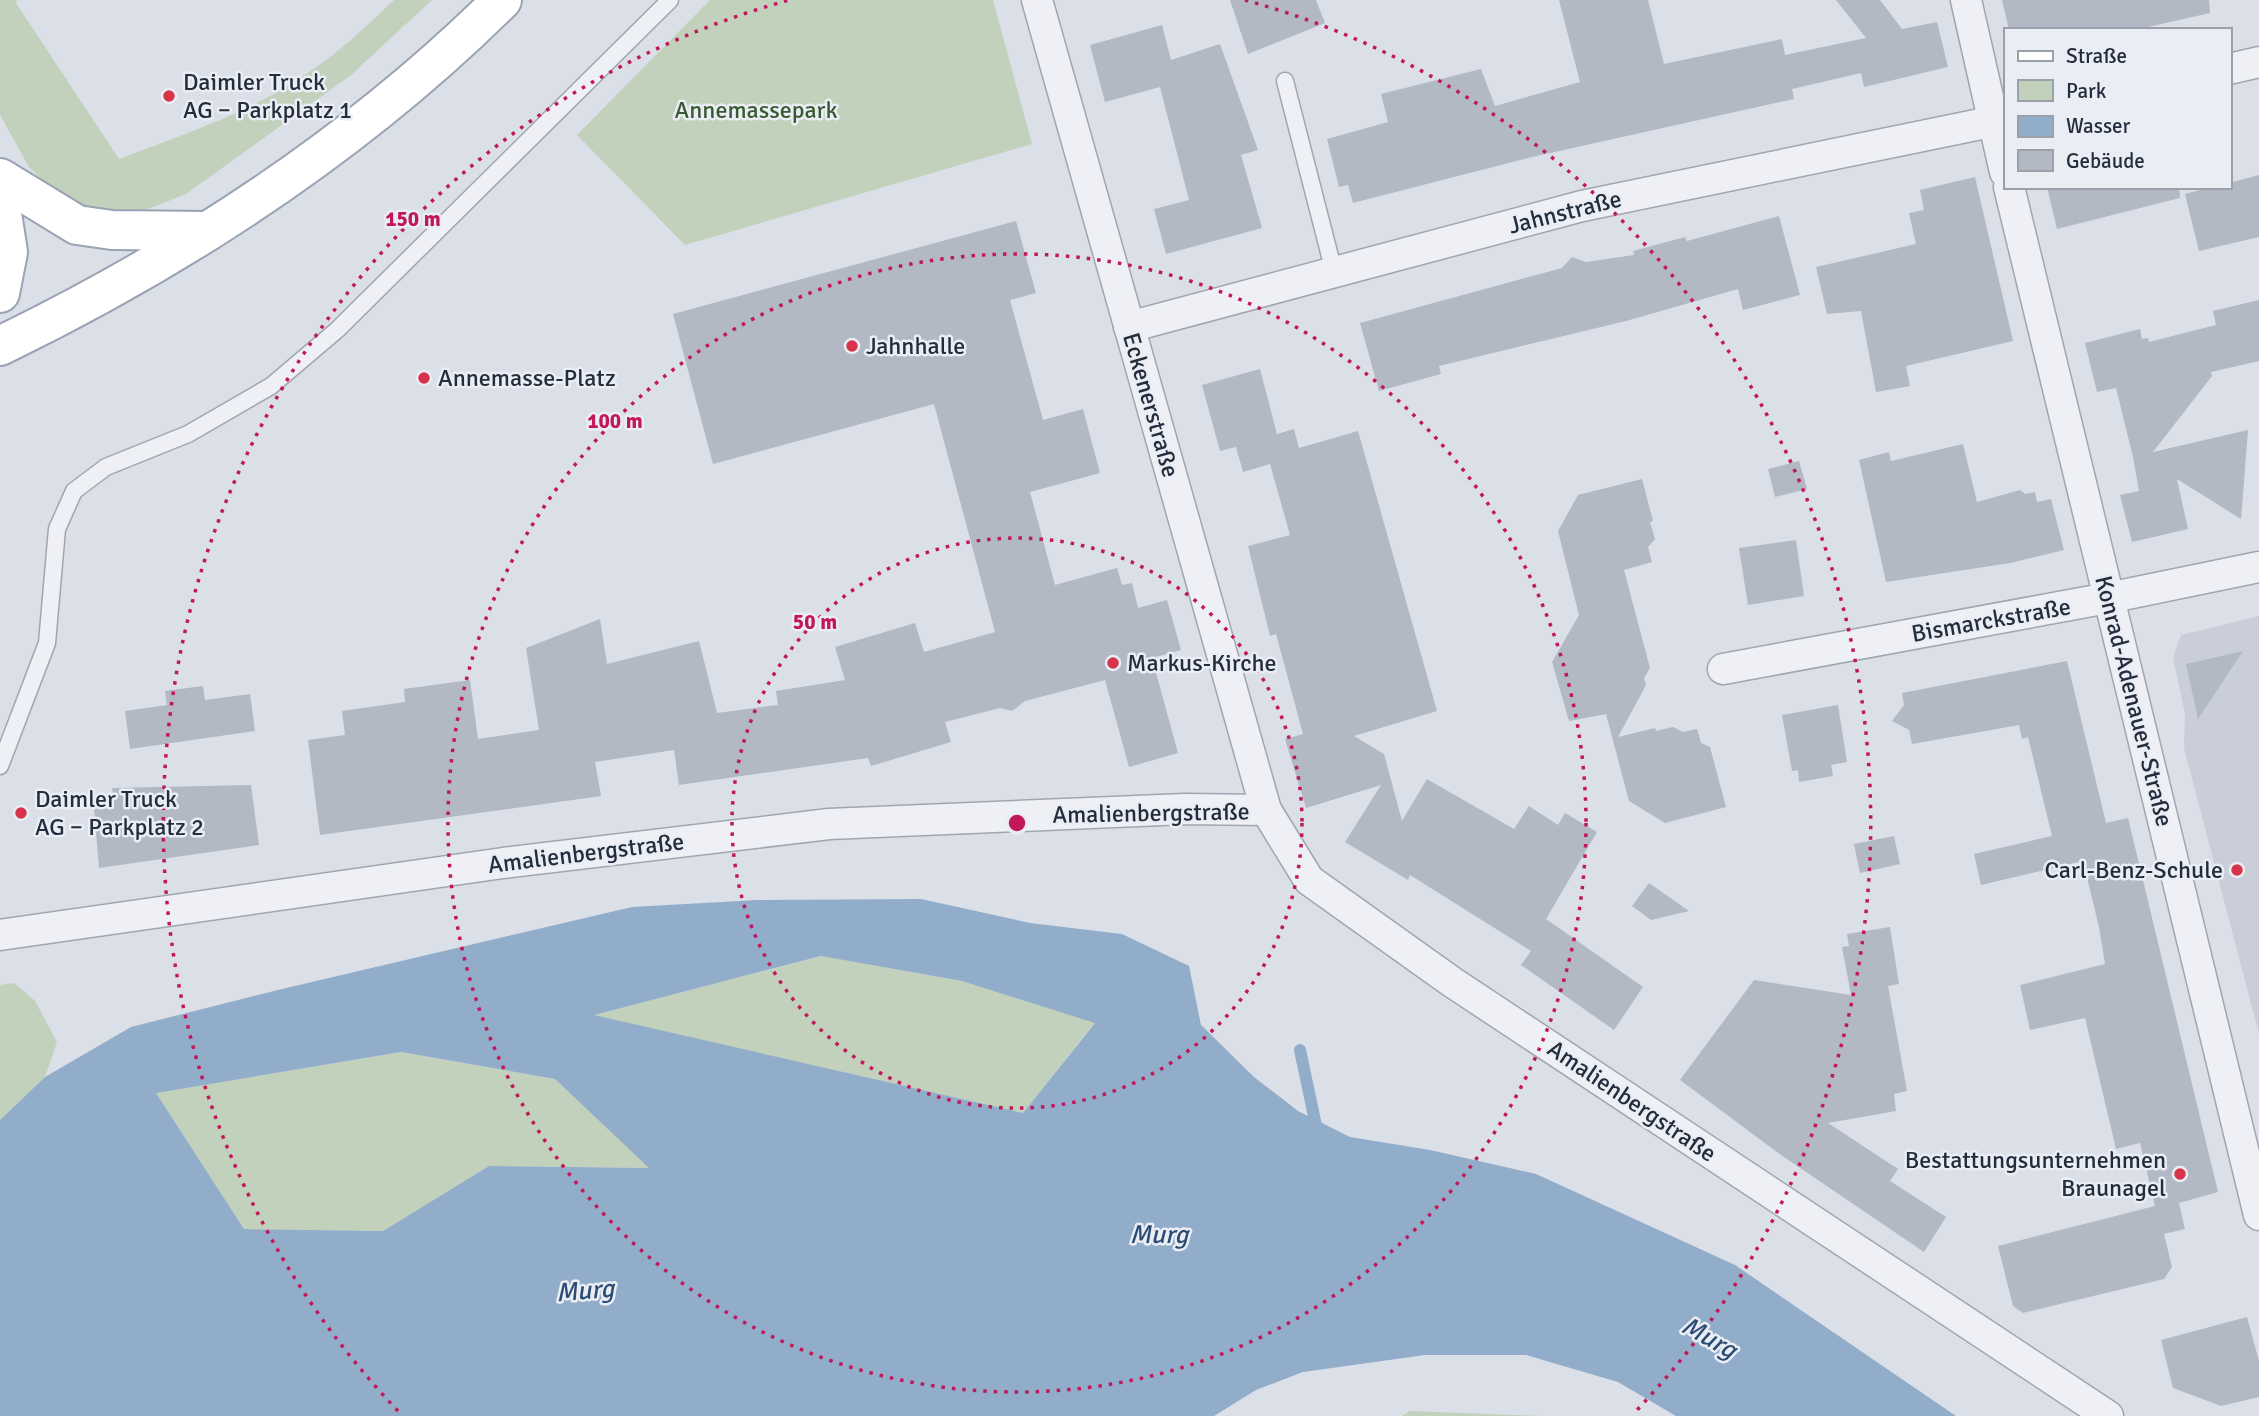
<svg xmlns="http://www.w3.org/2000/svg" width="2259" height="1416" font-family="Signika,sans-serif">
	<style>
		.built { fill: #c9ced9 }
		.green { fill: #c1d1bb }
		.water { fill: #92adca; fill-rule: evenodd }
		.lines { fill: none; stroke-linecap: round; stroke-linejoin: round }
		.stream { stroke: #92adca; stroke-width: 12 }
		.building { fill: #b2b8c4 }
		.lane-casing { stroke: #a0a6b1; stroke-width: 19 }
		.street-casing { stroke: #a0a6b1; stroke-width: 33 }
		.primary-casing { stroke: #99a3b3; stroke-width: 42 }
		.lane { stroke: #eef0f5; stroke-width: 16 }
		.street { stroke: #eef0f5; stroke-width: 30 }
		.primary { stroke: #fff; stroke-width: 38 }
		.ring { fill: none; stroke: #c2185b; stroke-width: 3.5; stroke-dasharray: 3.5 7 }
		.poi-dot { fill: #d7344c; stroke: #eaeef4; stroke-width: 2.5 }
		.labels { text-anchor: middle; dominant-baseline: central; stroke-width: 5; stroke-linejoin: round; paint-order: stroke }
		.poi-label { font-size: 24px; fill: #242d3d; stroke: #eaeef4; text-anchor: start }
		.park-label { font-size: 24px; fill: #385a30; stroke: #eaeef4 }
		.street-label { font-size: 24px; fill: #242d3d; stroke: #eaeef4 }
		.water-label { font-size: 26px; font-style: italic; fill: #2b4c74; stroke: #eaeef4 }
		.centre { fill: #c2185b; stroke: #eaeef4; stroke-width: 3.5 }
		.ring-label { font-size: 21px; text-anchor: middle; font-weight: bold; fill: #c2185b; stroke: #eaeef4; stroke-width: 5; stroke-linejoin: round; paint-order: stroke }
	</style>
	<rect width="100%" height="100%" fill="#dbdfe7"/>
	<path class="built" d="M 2259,616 L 2259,1034 L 2184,748 L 2185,714 L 2173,658 L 2181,635 Z"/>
	<g class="green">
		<path d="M 0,0 L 17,0 L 16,3 L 119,159 C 183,135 251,112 308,73 C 339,52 367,26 394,0 L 432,0 L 351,75 L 186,194 L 138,213 L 104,214 L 65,202 L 29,167 L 0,115 Z"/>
		<path d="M 710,0 L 993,0 L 1032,144 L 685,245 L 577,135 Z"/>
		<path d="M 822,956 L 962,981 L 1095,1022 L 1023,1113 L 592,1015 Z"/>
		<path d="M 14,983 L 35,1001 L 57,1042 L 45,1077 L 0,1120 L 0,985 Z"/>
		<path d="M 401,1052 L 555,1079 L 650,1168 L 489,1166 L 383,1231 L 244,1229 L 155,1092 Z"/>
		<path d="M 1410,1411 L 1541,1416 L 1402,1416 Z"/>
	</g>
	<path class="water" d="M 921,899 L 1030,923 L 1122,934 L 1189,966 L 1201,1025 L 1254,1077 L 1298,1111 L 1350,1137 L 1430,1150 L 1536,1174 L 1735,1265 L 1956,1416 L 1676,1416 L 1618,1382 L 1526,1355 L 1425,1355 L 1303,1372 L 1256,1390 L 1214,1416 L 0,1416 L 0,1120 L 45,1077 L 131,1027 L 282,989 L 632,907 L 757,900 ZM 821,956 L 962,981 L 1095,1023 L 1023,1113 L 594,1015 ZM 401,1052 L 555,1079 L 649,1168 L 489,1166 L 383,1231 L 244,1229 L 156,1093 Z"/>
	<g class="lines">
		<path class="stream" d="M 1300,1050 L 1318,1135"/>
	</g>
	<g class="building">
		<path d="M 1230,0 L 1316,0 L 1325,23 L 1248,54 Z"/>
		<path d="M 1559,0 L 1648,0 L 1664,64 L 1782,39 L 1785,55 L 1866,38 L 1836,0 L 1880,0 L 1902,29 L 1937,22 L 1948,67 L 1864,87 L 1861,73 L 1792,89 L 1794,99 L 1532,157 L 1353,203 L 1348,185 L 1339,187 L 1327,139 L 1388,122 L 1381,94 L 1481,69 L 1495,106 L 1580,82 Z"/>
		<path d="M 2002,0 L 2209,0 L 2210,13 L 2135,30 L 2009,30 Z"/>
		<path d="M 1162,25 L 1171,60 L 1220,44 L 1258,150 L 1241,155 L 1262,228 L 1166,254 L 1154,209 L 1189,200 L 1160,87 L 1105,102 L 1090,45 Z"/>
		<path d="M 2259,175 L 2259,237 L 2199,251 L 2185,194 L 2210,187 L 2229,187 L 2229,183 Z"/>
		<path d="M 1975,177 L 2013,341 L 1906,366 L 1910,386 L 1876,392 L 1861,311 L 1827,314 L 1816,267 L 1916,244 L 1909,213 L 1924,210 L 1920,190 Z"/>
		<path d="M 2047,187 L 2179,187 L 2180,198 L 2057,229 Z"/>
		<path d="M 1779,216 L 1800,295 L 1743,310 L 1738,289 L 1626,321 L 1439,366 L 1441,374 L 1379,391 L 1360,323 L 1562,268 L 1572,257 L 1586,262 L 1634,255 L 1633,251 L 1685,237 L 1687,241 Z"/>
		<path d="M 1016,221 L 1036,293 L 1010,300 L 1043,420 L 1083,409 L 1100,473 L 1030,492 L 1055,585 L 1117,568 L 1122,585 L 1132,583 L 1138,608 L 1167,600 L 1181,650 L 1152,658 L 1178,753 L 1129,767 L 1105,680 L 1025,701 L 1012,711 L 1000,708 L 945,722 L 951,742 L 871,766 L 868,758 L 679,785 L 674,750 L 595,762 L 601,796 L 320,835 L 308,740 L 345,735 L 342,711 L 405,702 L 404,689 L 470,680 L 478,739 L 539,730 L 526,648 L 600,619 L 607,664 L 699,641 L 717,713 L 778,705 L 776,691 L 845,680 L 835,647 L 915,623 L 924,652 L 995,632 L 934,404 L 713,464 L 673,314 Z"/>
		<path d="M 2259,300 L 2259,361 L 2211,372 L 2212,376 L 2153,452 L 2248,430 L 2241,519 L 2177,479 L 2188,529 L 2132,542 L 2120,495 L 2139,491 L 2133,457 L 2116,388 L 2097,392 L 2085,343 L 2140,329 L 2142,339 L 2148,338 L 2149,342 L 2216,325 L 2213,311 Z"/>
		<path d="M 1260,369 L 1277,434 L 1294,429 L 1299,448 L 1358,431 L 1437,711 L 1354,736 L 1384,754 L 1402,821 L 1427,779 L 1514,829 L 1529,806 L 1558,825 L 1565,813 L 1597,832 L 1546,919 L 1643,987 L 1614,1030 L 1521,965 L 1531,951 L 1410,875 L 1408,880 L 1345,842 L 1381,785 L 1306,808 L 1285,739 L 1303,734 L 1276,634 L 1270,636 L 1248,546 L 1290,535 L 1270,464 L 1243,472 L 1236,447 L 1220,451 L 1202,385 Z"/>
		<path d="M 1963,444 L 1977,502 L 2020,490 L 2025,494 L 2035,492 L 2037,502 L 2051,499 L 2064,550 L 2010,563 L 1886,582 L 1859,460 L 1889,452 L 1891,461 Z"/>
		<path d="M 1799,461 L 1807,489 L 1775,497 L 1768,469 Z"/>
		<path d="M 1642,479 L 1653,521 L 1650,522 L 1655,539 L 1648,547 L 1652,562 L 1624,570 L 1650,668 L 1644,678 L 1646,685 L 1618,737 L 1655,728 L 1656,731 L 1673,727 L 1683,732 L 1697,729 L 1701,743 L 1710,747 L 1726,807 L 1665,823 L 1629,801 L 1606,714 L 1569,721 L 1552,662 L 1579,615 L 1558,531 L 1578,495 Z"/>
		<path d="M 1796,540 L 1804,596 L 1748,605 L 1739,548 Z"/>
		<path d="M 2243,651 L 2198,719 L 2186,664 Z"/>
		<path d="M 2067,661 L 2106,823 L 2128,818 L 2218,1192 L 2179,1203 L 2185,1229 L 2164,1234 L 2172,1267 L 2164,1279 L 2023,1313 L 2013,1306 L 1998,1246 L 2155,1206 L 2140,1143 L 2116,1149 L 2085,1018 L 2030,1030 L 2020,985 L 2105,964 L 2099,927 L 2083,861 L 1981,885 L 1974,854 L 2052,836 L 2028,737 L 2022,739 L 2019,725 L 1912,744 L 1909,730 L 1892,721 L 1904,705 L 1902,693 Z"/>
		<path d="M 203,686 L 205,700 L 250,694 L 255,731 L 130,749 L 125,711 L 167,705 L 165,691 Z"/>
		<path d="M 1838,705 L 1847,762 L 1831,765 L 1833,776 L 1799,782 L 1798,770 L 1792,771 L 1782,715 Z"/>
		<path d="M 251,785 L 259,845 L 99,868 L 93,797 L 113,794 L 112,788 Z"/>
		<path d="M 1894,836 L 1900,864 L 1860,873 L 1854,844 Z"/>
		<path d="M 1649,883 L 1689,911 L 1651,920 L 1632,906 Z"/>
		<path d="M 1890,927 L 1899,984 L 1888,986 L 1907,1091 L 1894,1094 L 1896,1111 L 1828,1123 L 1898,1169 L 1890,1181 L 1946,1217 L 1924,1252 L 1781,1155 L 1680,1080 L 1754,980 L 1851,995 L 1842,947 L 1849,946 L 1847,934 Z"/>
		<path d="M 2247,1317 L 2259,1361 L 2259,1397 L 2221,1406 L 2173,1388 L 2161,1340 Z"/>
	</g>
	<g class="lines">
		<defs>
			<g id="lane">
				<path d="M 1285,81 L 1334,272"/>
				<path d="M 0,766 L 47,643 L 57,529 L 74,491 L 106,467 L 188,434 L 271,386 L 337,330 L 670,0"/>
			</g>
			<g id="street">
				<path d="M 1037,0 L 1266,810 L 1309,880 L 1452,982 L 2108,1416"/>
				<path d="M 1966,0 L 2005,172"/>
				<path d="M 2229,69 L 2259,62"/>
				<path d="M 2009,187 L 2259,1215"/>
				<path d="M 1129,327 L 1582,206 L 2005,119"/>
				<path d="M 1723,669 L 2108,598 L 2259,567"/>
				<path d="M 0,935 L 503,863 L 829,824 L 1185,809 L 1266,810"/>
			</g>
			<g id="primary">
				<path d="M 0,178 L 77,225 L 112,230 L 208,231"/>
				<path d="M 0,201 L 8,252 L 0,293"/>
				<path d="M 0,346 C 183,257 357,144 502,0"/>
			</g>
		</defs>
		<use href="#lane" class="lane-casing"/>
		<use href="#street" class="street-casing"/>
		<use href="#primary" class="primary-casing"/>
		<use href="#lane" class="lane"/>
		<use href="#street" class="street"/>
		<use href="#primary" class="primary"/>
	</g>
	<g class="ring">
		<circle cx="1017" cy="823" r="285"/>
		<circle cx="1017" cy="823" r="569"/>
		<path d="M398 1411A854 854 0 0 1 789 0M1245 0A854 854 0 0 1 1636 1411"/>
	</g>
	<g class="poi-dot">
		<circle cx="169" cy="96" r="7"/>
		<circle cx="852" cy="346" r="7"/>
		<circle cx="424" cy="378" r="7"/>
		<circle cx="1113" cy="663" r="7"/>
		<circle cx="21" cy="813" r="7"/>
		<circle cx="2237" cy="870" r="7"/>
		<circle cx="2180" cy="1174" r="7"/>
	</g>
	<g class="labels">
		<g class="poi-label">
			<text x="183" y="82">Daimler Truck<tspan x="183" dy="28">AG − Parkplatz 1</tspan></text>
			<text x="866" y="346">Jahnhalle</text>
			<text x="438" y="378">Annemasse-Platz</text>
			<text x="1127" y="663">Markus-Kirche</text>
			<text x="35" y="799">Daimler Truck<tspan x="35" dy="28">AG − Parkplatz 2</tspan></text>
			<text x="2223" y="870" text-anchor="end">Carl-Benz-Schule</text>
			<text x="2166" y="1160" text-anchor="end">Bestattungsunternehmen<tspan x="2166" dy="28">Braunagel</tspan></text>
		</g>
		<g class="park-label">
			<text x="756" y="110">Annemassepark</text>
		</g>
		<g class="street-label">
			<text transform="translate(1565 212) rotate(-14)">Jahnstraße</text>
			<text transform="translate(1151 405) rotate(74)">Eckenerstraße</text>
			<text transform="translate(1991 620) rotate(-10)">Bismarckstraße</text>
			<text transform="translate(2134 701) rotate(76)">Konrad-Adenauer-Straße</text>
			<text transform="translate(1151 813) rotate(-1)">Amalienbergstraße</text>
			<text transform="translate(586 853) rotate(-7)">Amalienbergstraße</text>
			<text transform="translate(1632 1101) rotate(34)">Amalienbergstraße</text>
		</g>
		<g class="water-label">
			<text x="1159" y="1235">Murg</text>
			<text transform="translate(585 1291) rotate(-5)">Murg</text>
			<text transform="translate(1709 1338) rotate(29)">Murg</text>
		</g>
	</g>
	<circle cx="1017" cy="823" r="10" class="centre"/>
	<g class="ring-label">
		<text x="413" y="226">150 m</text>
		<text x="615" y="428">100 m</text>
		<text x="815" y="629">50 m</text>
	</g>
	<rect x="2004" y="28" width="228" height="161" fill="#eaeef4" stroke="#9ba1ab" stroke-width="2"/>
	<rect x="2018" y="51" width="35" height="10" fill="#ffffff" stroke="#9ba1ab" stroke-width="2"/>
	<text x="2066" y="63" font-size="21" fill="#242d3d">Straße</text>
	<rect x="2018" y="80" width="35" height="21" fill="#c1d1bb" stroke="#9ba1ab" stroke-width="2"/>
	<text x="2066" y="98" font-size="21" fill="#242d3d">Park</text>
	<rect x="2018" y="116" width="35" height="21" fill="#92adca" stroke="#9ba1ab" stroke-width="2"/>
	<text x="2066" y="133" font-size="21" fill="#242d3d">Wasser</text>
	<rect x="2018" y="150" width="35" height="21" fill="#b2b8c4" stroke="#9ba1ab" stroke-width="2"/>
	<text x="2066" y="168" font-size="21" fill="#242d3d">Gebäude</text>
</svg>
